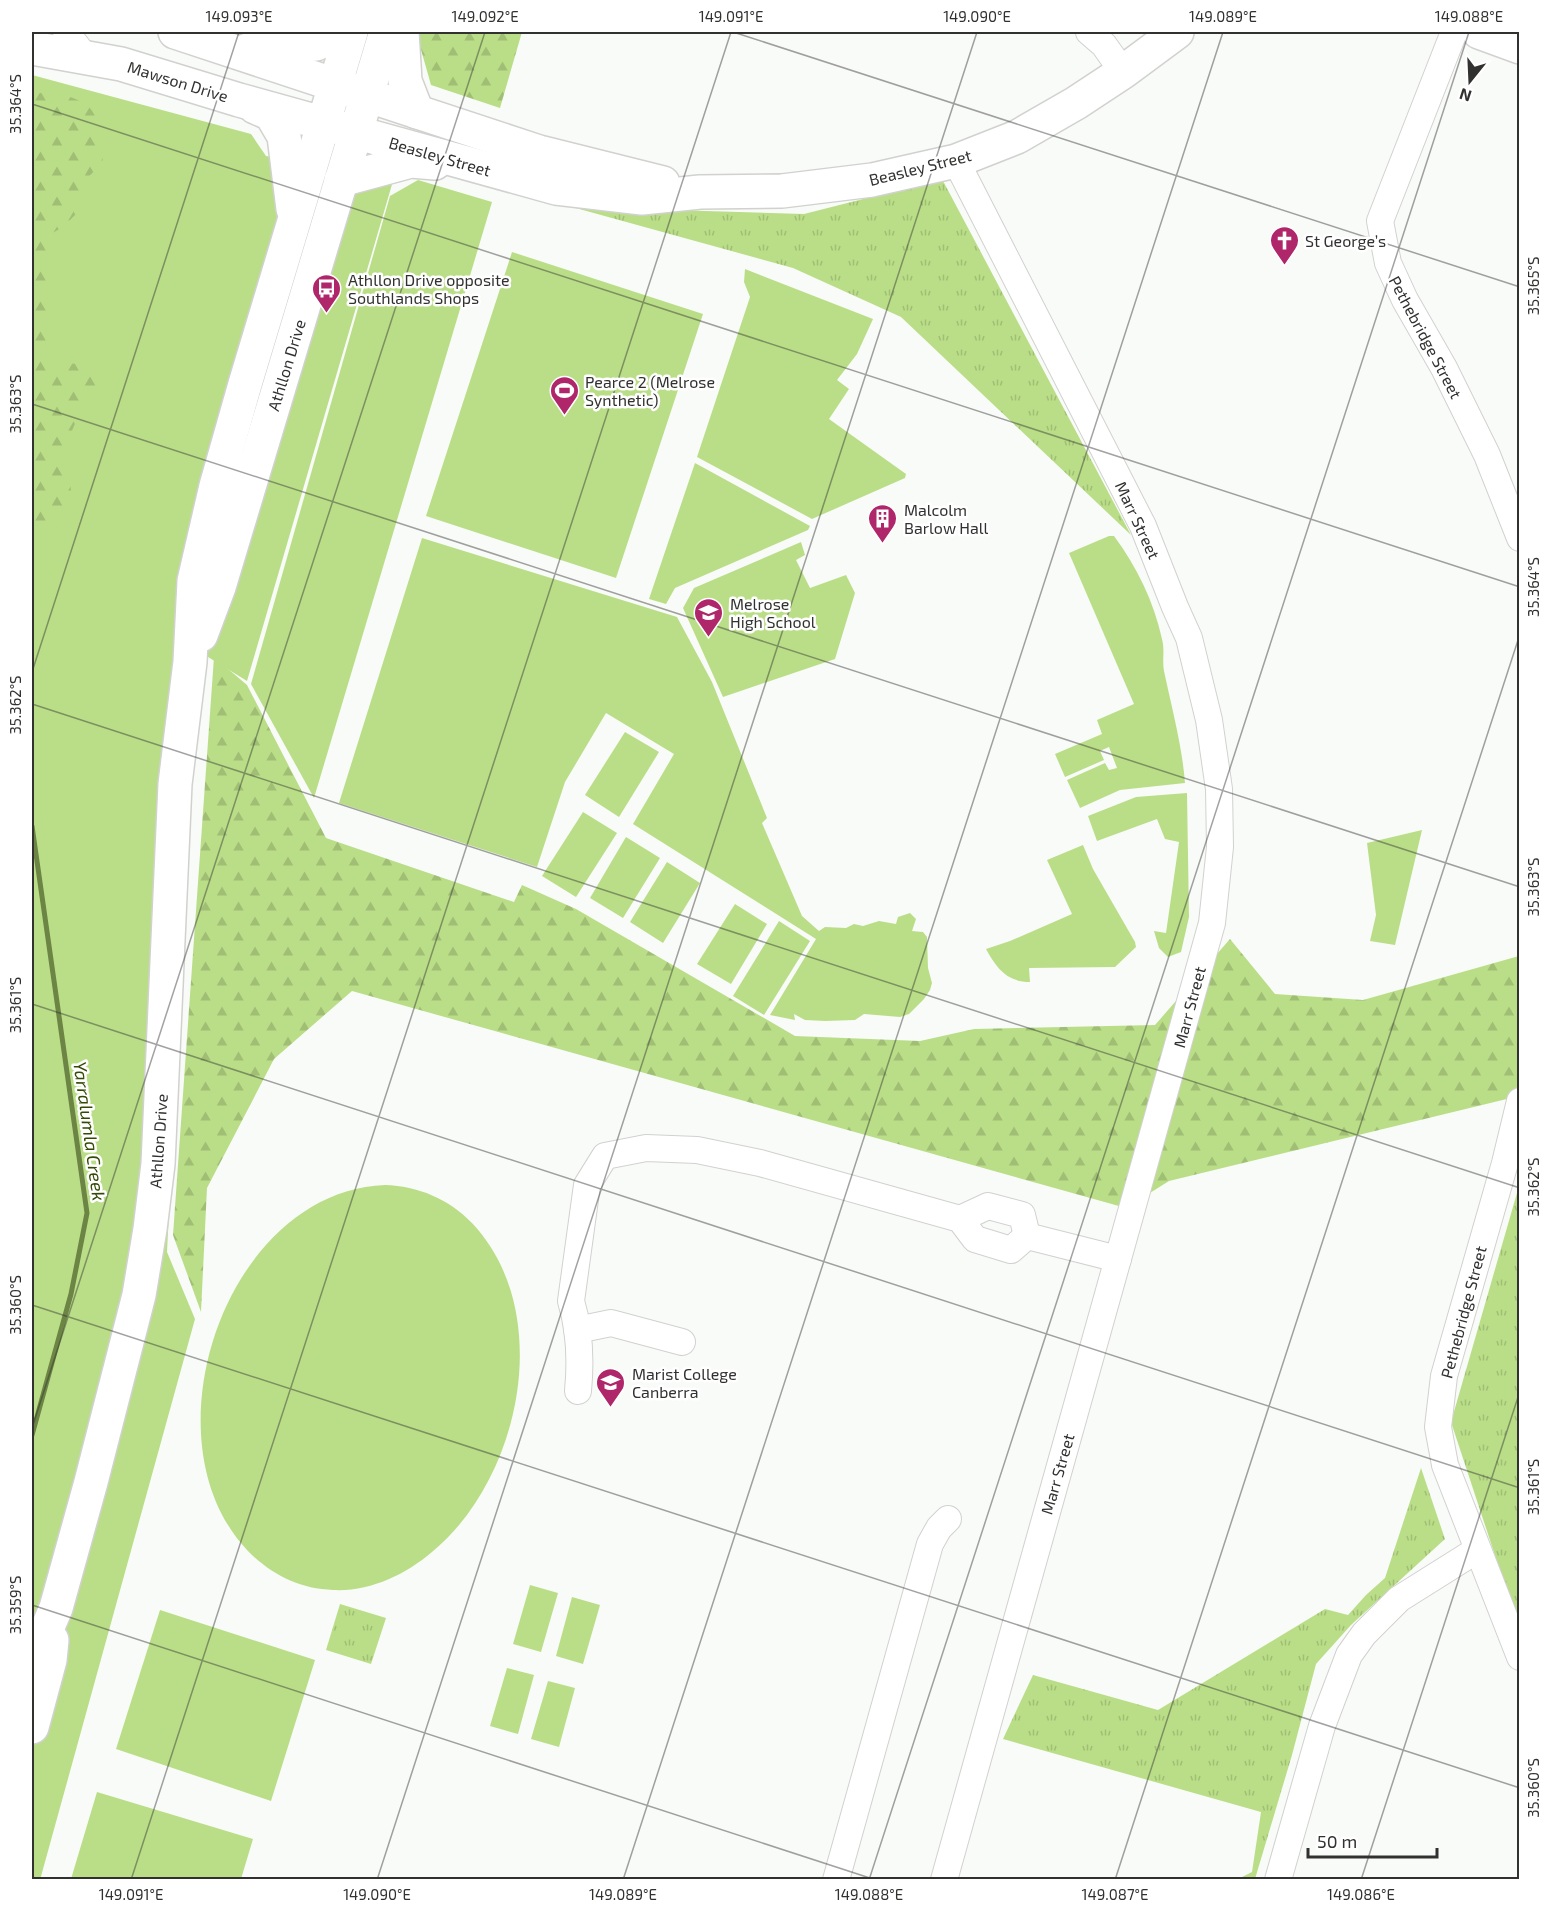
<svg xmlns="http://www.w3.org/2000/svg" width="1551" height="1911" font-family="'Exo 2',sans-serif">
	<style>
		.grass { fill: #bade87 }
		.forest { fill: url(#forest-firs) }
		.park { fill: url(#park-tufts) }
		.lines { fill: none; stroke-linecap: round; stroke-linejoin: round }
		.stream { stroke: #6c8444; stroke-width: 5 }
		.minor-casing { stroke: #d1d2cf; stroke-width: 28 }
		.major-casing { stroke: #d1d2cf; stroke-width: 36 }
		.minor { stroke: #fff; stroke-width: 26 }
		.major { stroke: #fff; stroke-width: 33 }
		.ticks { fill: none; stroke: #313130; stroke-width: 1.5; stroke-opacity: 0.45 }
		.labels { text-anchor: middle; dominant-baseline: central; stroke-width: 5; stroke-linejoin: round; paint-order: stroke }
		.street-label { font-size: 16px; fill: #313130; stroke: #fff }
		.poi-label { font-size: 16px; fill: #313130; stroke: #fff; text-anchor: start }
		.water-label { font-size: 18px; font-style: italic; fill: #344a04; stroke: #fff }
		.neatline { fill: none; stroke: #313130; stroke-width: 2 }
		.ticks-label { font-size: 15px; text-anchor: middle; fill: #313130 }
	</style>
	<defs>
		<pattern id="forest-firs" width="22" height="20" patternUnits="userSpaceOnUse" patternTransform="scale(1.5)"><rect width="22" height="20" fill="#bade87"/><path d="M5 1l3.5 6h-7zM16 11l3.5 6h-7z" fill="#a0bf75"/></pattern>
		<pattern id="park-tufts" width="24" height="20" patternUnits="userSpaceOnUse" patternTransform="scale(1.5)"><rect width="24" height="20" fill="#bade87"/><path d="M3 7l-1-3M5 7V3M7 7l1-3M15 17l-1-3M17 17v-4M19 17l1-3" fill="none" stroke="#a0bf75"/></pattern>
	</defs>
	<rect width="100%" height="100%" fill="#f9fbf8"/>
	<g class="grass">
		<path d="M 32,75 L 251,134 L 266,156 L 393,181 L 247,681 L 200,652 L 190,739 L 181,973 L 167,1252 L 195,1319 L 40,1880 L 32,1879 Z"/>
		<path d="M 418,180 L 492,202 L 314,798 L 251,684 L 390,196 Z"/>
		<path d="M 512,252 L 703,314 L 616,578 L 426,516 Z"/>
		<path d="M 745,269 L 873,319 L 857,354 L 837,380 L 849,389 L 829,419 L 906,474 L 905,478 L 812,519 L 697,457 L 750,297 L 744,282 Z"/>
		<path d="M 695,463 L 810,526 L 808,530 L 675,588 L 666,604 L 649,599 Z"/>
		<path d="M 1109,536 L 1114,536 C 1137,567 1154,602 1162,639 C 1165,650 1162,661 1164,671 C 1172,709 1182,745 1185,783 L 1120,790 L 1080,808 L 1067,780 L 1105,763 L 1109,770 L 1117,768 L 1109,747 L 1100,751 L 1104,760 L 1065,777 L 1055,754 L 1102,734 L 1097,720 L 1134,704 L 1069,553 Z"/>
		<path d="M 422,538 L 677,617 L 712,682 L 767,818 L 762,823 L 802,916 L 819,931 L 825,927 L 846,928 L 854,924 L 863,926 L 879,921 L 896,924 L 898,917 L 910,913 L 916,919 L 912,931 L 923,932 L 927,937 L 928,968 L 932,983 L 930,990 L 924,999 L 909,1014 L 900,1017 L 864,1014 L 855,1020 L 825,1021 L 805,1020 L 794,1014 L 795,1020 L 770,1015 L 816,939 L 633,824 L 674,754 L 606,713 L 565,782 L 537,867 L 339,803 Z"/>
		<path d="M 801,542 L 805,555 L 796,560 L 810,588 L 846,575 L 855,593 L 835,659 L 723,697 L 683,608 L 694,588 Z"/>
		<path d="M 625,732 L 659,752 L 619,817 L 585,795 Z"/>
		<path d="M 1187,793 L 1189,917 L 1181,952 L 1168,957 L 1159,948 L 1154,931 L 1166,933 L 1179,842 L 1165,839 L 1157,819 L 1097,841 L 1088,816 L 1136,797 Z"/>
		<path d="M 583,812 L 617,833 L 576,897 L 542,876 Z"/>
		<path d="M 1422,830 L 1395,945 L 1370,941 L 1376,915 L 1367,843 Z"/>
		<path d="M 626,837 L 660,858 L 623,918 L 590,898 Z"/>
		<path d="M 1083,845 L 1093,869 L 1135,942 L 1136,947 L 1115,967 L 1029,968 L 1030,982 C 1006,982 996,967 986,949 L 1010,941 L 1072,914 L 1047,860 Z"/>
		<path d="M 667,862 L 700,883 L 663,943 L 630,922 Z"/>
		<path d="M 735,904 L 767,924 L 731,984 L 697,964 Z"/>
		<path d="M 779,921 L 810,941 L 764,1015 L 733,996 Z"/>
		<path d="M 385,1185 C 418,1186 449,1199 472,1223 C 556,1312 521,1479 432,1552 C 405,1575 369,1592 333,1590 C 299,1589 270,1574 247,1550 C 142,1438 227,1191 385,1185 Z"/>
		<path d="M 530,1585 L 558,1593 L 541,1652 L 513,1644 Z"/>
		<path d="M 572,1597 L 600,1605 L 583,1664 L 556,1656 Z"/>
		<path d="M 160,1610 L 315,1660 L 271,1801 L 116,1749 Z"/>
		<path d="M 507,1668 L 534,1675 L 518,1734 L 490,1726 Z"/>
		<path d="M 548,1681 L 575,1688 L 559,1747 L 531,1739 Z"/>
		<path d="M 97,1792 L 253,1839 L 241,1879 L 71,1879 Z"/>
	</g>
	<g class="forest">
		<path d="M 416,32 L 522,32 L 500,108 L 431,85 Z"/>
		<path d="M 44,92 C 98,99 99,112 103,163 L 86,179 L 85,205 L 63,227 L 49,235 L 47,268 L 51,307 L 42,363 L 91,364 L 100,390 L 77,419 L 65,447 L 72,498 L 63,514 L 59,526 L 43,532 L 32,528 L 32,95 Z"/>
		<path d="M 214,657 L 247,685 L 326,838 L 514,902 L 522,885 L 576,909 L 795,1036 L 920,1041 L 974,1029 L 1155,1025 L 1230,939 L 1275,994 L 1363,1000 L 1519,956 L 1520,1070 L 1515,1097 L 1169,1181 L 1126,1208 L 352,991 L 274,1059 L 207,1188 L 201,1312 L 173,1235 Z"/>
	</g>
	<g class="park">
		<path d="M 942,179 L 1131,535 L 901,317 L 793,268 L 572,207 L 804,214 Z"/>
		<path d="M 1519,1186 L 1519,1622 L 1515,1616 L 1451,1422 Z"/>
		<path d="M 1421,1468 L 1445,1539 L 1351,1625 L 1316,1664 L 1292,1755 L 1255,1879 L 1238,1879 L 1252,1872 L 1261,1812 L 1003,1739 L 1033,1675 L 1158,1710 L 1325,1609 L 1348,1615 L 1366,1595 L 1385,1578 Z"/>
		<path d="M 340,1604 L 386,1618 L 371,1664 L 326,1650 Z"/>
	</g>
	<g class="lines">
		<path class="stream" d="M 32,826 L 87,1213 L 71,1294 L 32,1435"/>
		<defs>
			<g id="minor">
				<path d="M 66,32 L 86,58"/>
				<path d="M 1089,32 L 1104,45 L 1123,72"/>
				<path d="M 1454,32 L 1380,221 L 1388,263 L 1405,300 L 1444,368 L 1487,455 L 1520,538"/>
				<path d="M 1520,1101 L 1505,1163 L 1444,1376 L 1438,1427 L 1445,1465 L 1520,1657"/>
				<path d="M 960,1219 L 988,1206 L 1022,1215 L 1027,1236"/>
				<path d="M 577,1330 L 611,1323 L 682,1342"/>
				<path d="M 578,1391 C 581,1360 580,1331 571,1301 L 587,1185 L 605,1156 L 646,1148 L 697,1150 L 760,1163 L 960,1219 L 975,1239 L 1011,1250 L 1027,1236 L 1118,1259"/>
				<path d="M 836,1880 L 930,1544 L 939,1528 L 948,1519"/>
				<path d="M 944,1880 L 1212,923 L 1220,847 L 1219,789 L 1209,720 L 1189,638 L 1175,607 L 1143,526 L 956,161"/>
				<path d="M 1278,1880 L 1322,1726 L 1349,1655 L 1364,1634 L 1399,1599 L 1477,1550"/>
			</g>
			<g id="major">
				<path d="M 175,32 L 539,152 L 663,183"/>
				<path d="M 402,32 L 405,81 L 417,112"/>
				<path d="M 1479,32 L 1520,47"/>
				<path d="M 32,48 L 121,64 L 239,100 L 556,188 L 642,198 L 700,192 L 782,191 L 872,180 L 956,161 L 1017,137 L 1076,103 L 1123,72 L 1177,32"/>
				<path d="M 248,50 L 316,44 L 344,32"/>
				<path d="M 255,107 L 271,114 L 284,136 L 293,209"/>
				<path d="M 341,180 L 411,161 L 435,163"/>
				<path d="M 201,635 L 219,587 L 386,32"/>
				<path d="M 32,1664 L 56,1608 L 91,1482 L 139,1295 L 150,1229 L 158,1164 L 175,784 L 190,662 L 194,581 L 216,486 L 245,384 L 351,32"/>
				<path d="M 32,1727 L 50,1660 L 52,1640"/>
			</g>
		</defs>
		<use href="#minor" class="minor-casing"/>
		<use href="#major" class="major-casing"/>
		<use href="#minor" class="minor"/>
		<use href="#major" class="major"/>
	</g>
	<path class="ticks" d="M 733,32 L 1520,287M 32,104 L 1520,587M 32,404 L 1520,887M 32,672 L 239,32M 32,704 L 1520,1188M 32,1004 L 1520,1488M 32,1305 L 1520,1788M 32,1428 L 485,32M 32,1605 L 876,1880M 131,1880 L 731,32M 377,1880 L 977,32M 623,1880 L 1223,32M 869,1880 L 1469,32M 1115,1880 L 1520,634M 1361,1880 L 1520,1391"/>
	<defs>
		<symbol id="church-pin" viewBox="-11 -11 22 30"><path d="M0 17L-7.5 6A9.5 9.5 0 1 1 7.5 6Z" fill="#af276a" stroke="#fff"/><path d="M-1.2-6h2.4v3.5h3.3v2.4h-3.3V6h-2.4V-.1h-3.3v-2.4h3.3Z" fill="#fff"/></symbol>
		<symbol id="bus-pin" viewBox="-11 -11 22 30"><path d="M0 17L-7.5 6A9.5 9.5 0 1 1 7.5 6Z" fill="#af276a" stroke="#fff"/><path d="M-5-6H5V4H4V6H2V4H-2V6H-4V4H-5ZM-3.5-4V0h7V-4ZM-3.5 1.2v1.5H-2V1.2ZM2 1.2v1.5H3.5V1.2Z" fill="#fff"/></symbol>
		<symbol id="stadium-pin" viewBox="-11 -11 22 30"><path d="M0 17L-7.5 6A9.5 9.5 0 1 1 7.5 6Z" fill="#af276a" stroke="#fff"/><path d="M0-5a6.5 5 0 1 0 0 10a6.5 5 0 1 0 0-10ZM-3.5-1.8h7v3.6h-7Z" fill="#fff"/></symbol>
		<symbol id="building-pin" viewBox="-11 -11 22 30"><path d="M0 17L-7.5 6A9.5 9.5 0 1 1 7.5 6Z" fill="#af276a" stroke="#fff"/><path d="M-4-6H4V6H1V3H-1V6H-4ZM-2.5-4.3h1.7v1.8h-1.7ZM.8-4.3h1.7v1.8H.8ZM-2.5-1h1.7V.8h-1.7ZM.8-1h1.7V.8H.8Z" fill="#fff"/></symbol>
		<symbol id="school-pin" viewBox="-11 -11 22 30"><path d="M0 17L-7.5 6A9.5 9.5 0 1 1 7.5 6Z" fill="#af276a" stroke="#fff"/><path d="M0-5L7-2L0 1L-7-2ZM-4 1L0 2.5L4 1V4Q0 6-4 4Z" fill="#fff"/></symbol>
	</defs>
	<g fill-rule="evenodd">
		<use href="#church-pin" x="1268" y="224" width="33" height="45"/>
		<use href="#bus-pin" x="310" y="272" width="33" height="45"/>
		<use href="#stadium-pin" x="548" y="374" width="33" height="45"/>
		<use href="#building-pin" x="866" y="502" width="33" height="45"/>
		<use href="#school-pin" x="692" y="596" width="33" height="45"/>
		<use href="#school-pin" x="594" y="1366" width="33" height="45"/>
	</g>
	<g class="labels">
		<g class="street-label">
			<text transform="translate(178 81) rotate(17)">Mawson Drive</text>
			<text transform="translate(440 156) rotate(16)">Beasley Street</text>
			<text transform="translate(920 167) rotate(-14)">Beasley Street</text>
			<text transform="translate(1426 337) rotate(62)">Pethebridge Street</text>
			<text transform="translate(286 365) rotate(-73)">Athllon Drive</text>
			<text transform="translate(1138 520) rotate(65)">Marr Street</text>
			<text transform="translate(1189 1007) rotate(-75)">Marr Street</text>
			<text transform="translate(158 1141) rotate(-86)">Athllon Drive</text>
			<text transform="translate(1463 1312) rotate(-75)">Pethebridge Street</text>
			<text transform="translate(1057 1474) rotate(-74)">Marr Street</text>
		</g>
		<g class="poi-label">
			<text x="1305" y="240">St George’s</text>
			<text x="348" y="279">Athllon Drive opposite<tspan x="348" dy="18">Southlands Shops</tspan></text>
			<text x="585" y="381">Pearce 2 (Melrose<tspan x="585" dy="18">Synthetic)</tspan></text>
			<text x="904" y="509">Malcolm<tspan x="904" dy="18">Barlow Hall</tspan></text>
			<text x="730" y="603">Melrose<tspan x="730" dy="18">High School</tspan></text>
			<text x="632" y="1373">Marist College<tspan x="632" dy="18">Canberra</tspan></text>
		</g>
		<g class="water-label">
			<text transform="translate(90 1131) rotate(82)">Yarralumla Creek</text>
		</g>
	</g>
	<rect width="1551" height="1911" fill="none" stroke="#ffffff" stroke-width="66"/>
	<g transform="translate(1470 81) rotate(198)" stroke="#ffffff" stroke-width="4.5" paint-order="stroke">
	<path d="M0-4.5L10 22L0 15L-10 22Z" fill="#313130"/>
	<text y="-9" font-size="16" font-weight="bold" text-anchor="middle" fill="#313130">N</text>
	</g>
	<path d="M1308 1848v9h129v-9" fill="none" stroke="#313130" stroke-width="3"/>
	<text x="1317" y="1848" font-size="18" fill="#313130" stroke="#ffffff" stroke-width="4.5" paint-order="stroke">50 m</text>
	<rect x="33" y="33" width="1485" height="1845" class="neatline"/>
	<g class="ticks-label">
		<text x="239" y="22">149.093°E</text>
		<text x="485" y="22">149.092°E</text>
		<text x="731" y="22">149.091°E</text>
		<text x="977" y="22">149.090°E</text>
		<text x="1223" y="22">149.089°E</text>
		<text x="1469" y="22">149.088°E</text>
		<text transform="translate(16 104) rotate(-90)" y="5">35.364°S</text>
		<text transform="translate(1534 286) rotate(-90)" y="5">35.365°S</text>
		<text transform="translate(16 404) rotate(-90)" y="5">35.363°S</text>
		<text transform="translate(1534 587) rotate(-90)" y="5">35.364°S</text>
		<text transform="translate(16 705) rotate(-90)" y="5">35.362°S</text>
		<text transform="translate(1534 887) rotate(-90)" y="5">35.363°S</text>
		<text transform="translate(16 1005) rotate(-90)" y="5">35.361°S</text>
		<text transform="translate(1534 1187) rotate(-90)" y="5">35.362°S</text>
		<text transform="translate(16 1305) rotate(-90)" y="5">35.360°S</text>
		<text transform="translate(1534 1487) rotate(-90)" y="5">35.361°S</text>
		<text transform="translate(16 1605) rotate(-90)" y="5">35.359°S</text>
		<text transform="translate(1534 1788) rotate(-90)" y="5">35.360°S</text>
		<text x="131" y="1900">149.091°E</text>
		<text x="377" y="1900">149.090°E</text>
		<text x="623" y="1900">149.089°E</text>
		<text x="869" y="1900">149.088°E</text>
		<text x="1115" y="1900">149.087°E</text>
		<text x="1361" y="1900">149.086°E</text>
	</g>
</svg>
